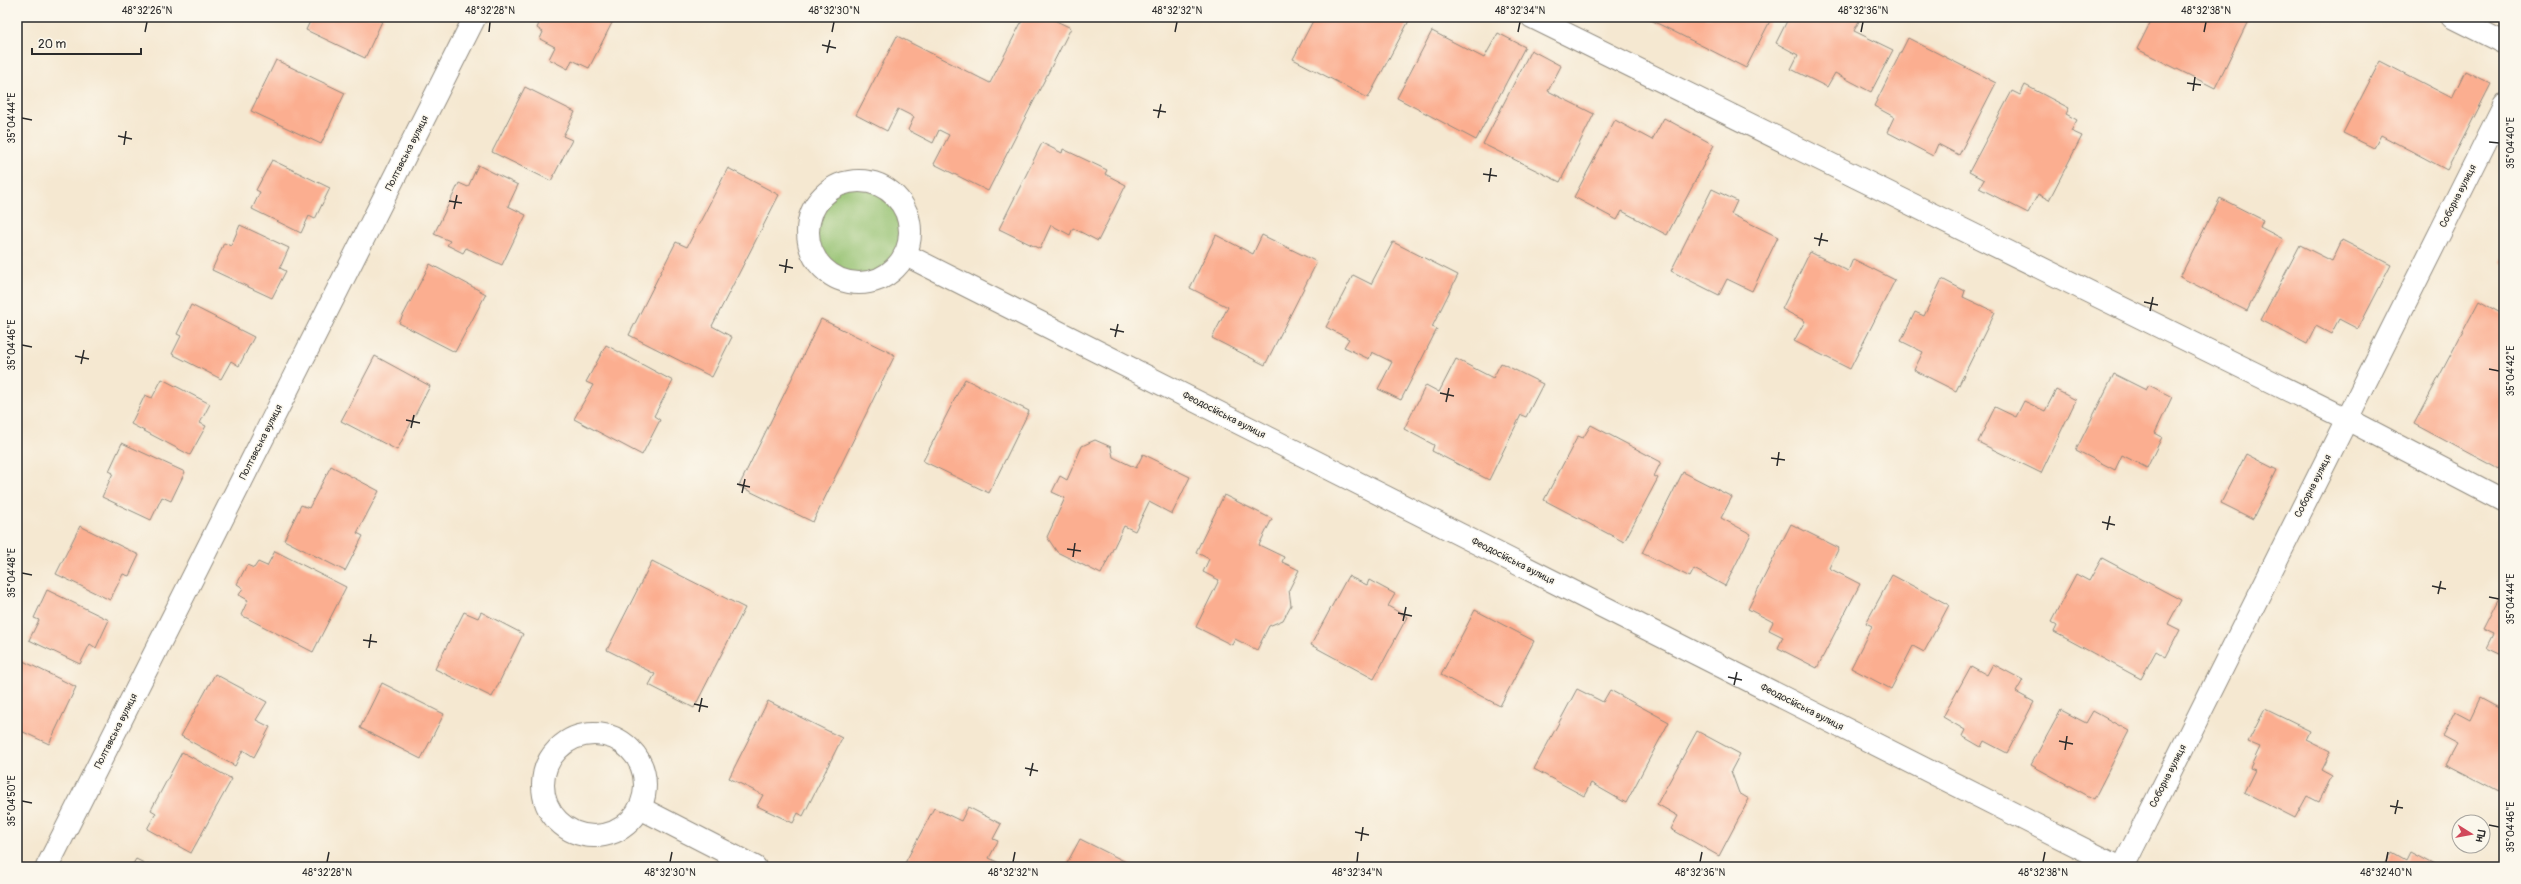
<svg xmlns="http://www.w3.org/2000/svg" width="2521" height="884" font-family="Pangolin,sans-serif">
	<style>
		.green { fill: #94c170; stroke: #60764e }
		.building { fill: #fbae90 }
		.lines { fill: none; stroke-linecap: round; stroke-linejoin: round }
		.minor-casing { stroke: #908a7e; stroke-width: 24 }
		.minor { stroke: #fff; stroke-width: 22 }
		.ticks { fill: none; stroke: #2b2b2b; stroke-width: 1.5 }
		.labels { text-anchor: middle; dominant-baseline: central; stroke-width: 3; stroke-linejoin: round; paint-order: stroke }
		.street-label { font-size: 10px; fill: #2b2b2b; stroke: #fbf7ec }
		.neatline { fill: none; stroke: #2b2b2b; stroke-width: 1.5 }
		.ticks-label { font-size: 10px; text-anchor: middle; fill: #2b2b2b }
	</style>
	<rect width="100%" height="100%" fill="#fbf7ec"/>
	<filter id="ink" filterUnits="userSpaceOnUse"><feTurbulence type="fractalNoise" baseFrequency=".025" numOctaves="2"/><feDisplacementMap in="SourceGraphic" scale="8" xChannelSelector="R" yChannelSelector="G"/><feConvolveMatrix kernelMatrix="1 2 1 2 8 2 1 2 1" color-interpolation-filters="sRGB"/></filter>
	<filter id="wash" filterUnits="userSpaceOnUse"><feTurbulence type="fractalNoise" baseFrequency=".012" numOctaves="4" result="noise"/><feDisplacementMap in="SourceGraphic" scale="16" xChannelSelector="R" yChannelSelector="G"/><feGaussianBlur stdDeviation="0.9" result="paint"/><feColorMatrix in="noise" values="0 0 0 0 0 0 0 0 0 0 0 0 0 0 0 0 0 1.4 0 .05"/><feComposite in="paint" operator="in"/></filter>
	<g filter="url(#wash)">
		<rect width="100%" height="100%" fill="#f5e8d1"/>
		<circle class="green" cx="859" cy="232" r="51"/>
		<g id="blocks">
			<g class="building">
				<path d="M 312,17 L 384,17 L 365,58 L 306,30 Z"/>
				<path d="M 542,17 L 615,17 L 589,68 L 572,60 L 568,69 L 549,59 L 555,47 L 540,39 L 543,32 L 537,28 Z"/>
				<path d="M 1024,17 L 1048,17 L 1071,28 L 988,191 L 934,164 L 949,135 L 939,130 L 933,143 L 908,130 L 914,117 L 898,109 L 887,131 L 856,115 L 897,36 L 990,83 Z"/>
				<path d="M 1315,17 L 1411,17 L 1368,98 L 1293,59 Z"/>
				<path d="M 1650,17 L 1772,17 L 1746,68 L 1649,19 Z"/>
				<path d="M 1789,17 L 1861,17 L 1854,31 L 1893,50 L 1871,92 L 1835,73 L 1827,87 L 1791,69 L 1798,55 L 1776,43 Z"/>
				<path d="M 2153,17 L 2250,17 L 2215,88 L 2137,49 Z"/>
				<path d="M 1432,31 L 1484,58 L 1498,33 L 1525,47 L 1476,140 L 1397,98 Z"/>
				<path d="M 1908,38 L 1996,83 L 1959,155 L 1938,144 L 1933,156 L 1887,132 L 1894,117 L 1874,106 Z"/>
				<path d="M 1531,50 L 1561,66 L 1548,91 L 1594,114 L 1560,182 L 1483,144 Z"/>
				<path d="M 276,60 L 345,93 L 321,144 L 251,111 Z"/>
				<path d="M 2380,61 L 2452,98 L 2465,71 L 2491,84 L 2447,170 L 2381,135 L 2374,148 L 2343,133 Z"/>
				<path d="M 2025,85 L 2069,108 L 2066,114 L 2077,120 L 2071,131 L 2082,136 L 2049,200 L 2038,194 L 2028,213 L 1979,188 L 1984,180 L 1969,172 L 2012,91 L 2020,95 Z"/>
				<path d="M 525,87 L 575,112 L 563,136 L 572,140 L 551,181 L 492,152 Z"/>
				<path d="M 1664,118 L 1714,145 L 1667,235 L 1622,211 L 1617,220 L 1574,197 L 1615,120 L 1652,140 Z"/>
				<path d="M 1042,143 L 1062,153 L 1063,149 L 1107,170 L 1105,174 L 1126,185 L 1098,241 L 1073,228 L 1070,235 L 1051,225 L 1040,249 L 999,229 Z"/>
				<path d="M 272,160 L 330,188 L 315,219 L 309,216 L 301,233 L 252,209 L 260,192 L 256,190 Z"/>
				<path d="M 478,165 L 518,185 L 508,206 L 526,215 L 502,265 L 466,248 L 463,253 L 447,245 L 450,241 L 434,234 L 459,183 L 468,187 Z"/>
				<path d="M 728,168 L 779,195 L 712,326 L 732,337 L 712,377 L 629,335 L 676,242 L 687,247 Z"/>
				<path d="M 1712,189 L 1737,201 L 1731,214 L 1778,237 L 1752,291 L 1727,279 L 1719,295 L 1671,271 Z"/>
				<path d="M 2220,198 L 2263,220 L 2260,227 L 2283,239 L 2247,311 L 2180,277 Z"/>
				<path d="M 240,225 L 289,248 L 280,268 L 286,271 L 272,298 L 212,270 L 224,243 L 231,246 Z"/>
				<path d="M 1216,235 L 1253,254 L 1262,235 L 1317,262 L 1265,365 L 1212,338 L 1228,307 L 1190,288 Z"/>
				<path d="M 2342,240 L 2391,265 L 2358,329 L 2339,319 L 2331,334 L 2316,326 L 2307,344 L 2261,320 L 2300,245 L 2332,261 Z"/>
				<path d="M 1393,242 L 1458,275 L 1432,327 L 1437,329 L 1401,400 L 1378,389 L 1392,362 L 1372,352 L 1369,359 L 1344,347 L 1349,339 L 1326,327 L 1353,275 L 1371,284 Z"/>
				<path d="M 1810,252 L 1848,271 L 1853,259 L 1895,280 L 1850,369 L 1794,341 L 1805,321 L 1782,309 Z"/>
				<path d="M 2504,255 L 2504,264 L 2500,262 Z"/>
				<path d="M 430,264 L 486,294 L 455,352 L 399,323 Z"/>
				<path d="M 1942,279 L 1965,291 L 1963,297 L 1995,312 L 1956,391 L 1914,370 L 1923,352 L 1901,341 L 1915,312 L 1924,316 Z"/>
				<path d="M 2479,301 L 2504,315 L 2504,472 L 2414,424 Z"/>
				<path d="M 191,305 L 254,337 L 239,366 L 231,361 L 221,379 L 172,354 L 181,336 L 177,334 Z"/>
				<path d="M 821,319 L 895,355 L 813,522 L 739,486 Z"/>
				<path d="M 606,345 L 673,381 L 654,416 L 660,420 L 642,455 L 574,419 L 593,385 L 586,382 Z"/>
				<path d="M 375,356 L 430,386 L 397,450 L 341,421 Z"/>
				<path d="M 1456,359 L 1493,378 L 1501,363 L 1543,384 L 1526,417 L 1521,415 L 1489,480 L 1432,451 L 1434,445 L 1404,429 L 1426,385 L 1439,392 Z"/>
				<path d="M 2114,374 L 2146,390 L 2149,385 L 2172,397 L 2155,433 L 2162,437 L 2147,468 L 2122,455 L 2115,470 L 2076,450 Z"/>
				<path d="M 162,379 L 210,404 L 200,423 L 206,426 L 190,455 L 131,424 L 145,395 L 152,398 Z"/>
				<path d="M 965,379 L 1029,411 L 989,493 L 923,461 Z"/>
				<path d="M 2056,390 L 2076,400 L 2041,473 L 1978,442 L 1995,407 L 2016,417 L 2024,401 L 2045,411 Z"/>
				<path d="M 1591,425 L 1661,462 L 1654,476 L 1658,478 L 1624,542 L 1544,500 L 1578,436 L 1583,438 Z"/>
				<path d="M 1095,440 L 1111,447 L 1113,457 L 1136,468 L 1143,454 L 1190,477 L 1172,514 L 1149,502 L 1135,531 L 1124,526 L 1101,574 L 1057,552 L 1047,537 L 1065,498 L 1052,492 L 1060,476 L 1067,480 L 1082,446 Z"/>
				<path d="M 122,443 L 185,472 L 171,501 L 162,497 L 151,520 L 102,497 L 113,473 L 109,471 Z"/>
				<path d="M 2246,454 L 2277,470 L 2253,519 L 2221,503 Z"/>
				<path d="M 331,466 L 379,491 L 357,533 L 363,536 L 345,571 L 284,540 L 301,505 L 309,508 Z"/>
				<path d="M 1683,472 L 1732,497 L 1721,518 L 1751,534 L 1725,586 L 1694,569 L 1690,577 L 1642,553 Z"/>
				<path d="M 1224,495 L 1272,519 L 1259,545 L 1284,557 L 1282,562 L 1299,570 L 1289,590 L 1291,605 L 1283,620 L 1269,626 L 1257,650 L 1235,639 L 1232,645 L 1196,627 L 1219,580 L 1203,572 L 1209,559 L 1196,552 Z"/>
				<path d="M 1791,524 L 1839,548 L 1829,568 L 1860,584 L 1817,668 L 1778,648 L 1783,637 L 1769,630 L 1773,622 L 1748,609 Z"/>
				<path d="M 80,526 L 139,555 L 129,576 L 123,574 L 110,600 L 56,574 Z"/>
				<path d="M 275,551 L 346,587 L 313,652 L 241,615 L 248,600 L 239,595 L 243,588 L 237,584 L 247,565 L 254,568 L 258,562 L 267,566 Z"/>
				<path d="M 2102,558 L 2181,600 L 2168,624 L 2180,630 L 2166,657 L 2156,651 L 2141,679 L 2054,632 L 2057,626 L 2051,622 L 2076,574 L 2089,581 Z"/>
				<path d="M 652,561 L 745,608 L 694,708 L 649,685 L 655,674 L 607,650 Z"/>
				<path d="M 1892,575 L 1949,605 L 1924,652 L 1913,646 L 1891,689 L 1851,668 L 1872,626 L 1866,623 Z"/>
				<path d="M 1348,576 L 1367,585 L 1369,580 L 1395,594 L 1388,606 L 1407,617 L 1374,679 L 1311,645 Z"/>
				<path d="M 2504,588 L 2504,656 L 2487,648 L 2494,634 L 2483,629 Z"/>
				<path d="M 47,590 L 109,620 L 96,648 L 90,644 L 80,664 L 29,640 L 39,620 L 34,618 Z"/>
				<path d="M 1475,610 L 1534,641 L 1500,706 L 1441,675 Z"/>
				<path d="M 464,612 L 478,618 L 481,612 L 523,634 L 492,697 L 435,669 Z"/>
				<path d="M 17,658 L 76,687 L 49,744 L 17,729 Z"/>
				<path d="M 1993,664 L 2023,680 L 2016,692 L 2034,702 L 2007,753 L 1984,741 L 1981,747 L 1962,736 L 1965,730 L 1943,717 L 1971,666 L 1987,675 Z"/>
				<path d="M 215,674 L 267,702 L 256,720 L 270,727 L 254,757 L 243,750 L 235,766 L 181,736 Z"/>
				<path d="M 382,683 L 444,714 L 421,759 L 360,728 Z"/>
				<path d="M 1577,689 L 1603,702 L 1610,690 L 1669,722 L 1626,803 L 1591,783 L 1584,796 L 1534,769 Z"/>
				<path d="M 2480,698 L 2504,711 L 2504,780 L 2498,791 L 2446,764 L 2457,744 L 2442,736 L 2455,711 L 2470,719 Z"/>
				<path d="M 768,701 L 842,738 L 803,816 L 798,813 L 793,823 L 757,806 L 763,795 L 729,778 Z"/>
				<path d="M 2265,709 L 2310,731 L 2306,740 L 2330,752 L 2321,770 L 2332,776 L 2319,802 L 2307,796 L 2295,818 L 2244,792 L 2255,770 L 2250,768 L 2260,747 L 2248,742 Z"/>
				<path d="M 2061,710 L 2086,723 L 2093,711 L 2129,731 L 2094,799 L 2031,765 Z"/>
				<path d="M 1697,731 L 1740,754 L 1731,771 L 1739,793 L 1749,799 L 1719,856 L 1671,829 L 1678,816 L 1657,804 Z"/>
				<path d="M 182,752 L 232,779 L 191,853 L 147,829 L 156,813 L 151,810 Z"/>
				<path d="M 968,807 L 1001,824 L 993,839 L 998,841 L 989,858 L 1007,867 L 912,867 L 905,863 L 934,808 L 961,821 Z"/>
				<path d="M 1080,839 L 1136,867 L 1065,867 Z"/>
				<path d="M 2392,852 L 2406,860 L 2410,852 L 2438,867 L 2384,867 Z"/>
				<path d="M 136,859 L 152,867 L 131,867 Z"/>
			</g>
		</g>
	</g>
	<g filter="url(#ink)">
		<use href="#blocks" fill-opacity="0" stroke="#908a7e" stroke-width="1"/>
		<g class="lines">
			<defs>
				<g id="minor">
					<path d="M 1532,17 L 2347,419 L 2504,501"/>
					<path d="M 2452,17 L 2504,43"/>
					<circle cx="859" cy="232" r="51"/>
					<path d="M 906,255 L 2119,867"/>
					<circle cx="594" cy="785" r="51"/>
					<path d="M 640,808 L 755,867"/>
					<path d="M 47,867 L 475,17"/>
					<path d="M 2123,867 L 2504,105"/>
				</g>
			</defs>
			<use href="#minor" class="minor-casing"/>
			<use href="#minor" class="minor"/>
		</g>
	</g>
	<path class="ticks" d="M 145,32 L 147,22M 489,32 L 490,22M 832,32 L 834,22M 1175,32 L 1177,22M 1518,32 L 1520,22M 1861,32 L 1863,22M 2204,32 L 2206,22M 822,45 L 836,48M 827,53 L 830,40M 2187,83 L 2201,85M 2193,91 L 2195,77M 1153,110 L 1166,112M 22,118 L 32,120M 1158,118 L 1161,104M 118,136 L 132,139M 2489,142 L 2499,143M 124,145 L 126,131M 1483,174 L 1497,176M 1489,182 L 1491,168M 449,201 L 462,203M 454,209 L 457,195M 1814,238 L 1828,241M 1819,246 L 1822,233M 779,265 L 793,268M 785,273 L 787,259M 2144,302 L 2158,305M 2150,311 L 2153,297M 1110,329 L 1124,332M 1115,337 L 1118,324M 22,345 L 32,347M 75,356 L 89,359M 81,364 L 84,350M 2489,369 L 2499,371M 1440,393 L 1454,396M 1446,402 L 1449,388M 406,420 L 420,423M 411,428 L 414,415M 1771,458 L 1785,460M 1777,466 L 1779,452M 737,484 L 750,487M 742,493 L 745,479M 2102,522 L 2115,525M 2107,530 L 2110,516M 1067,549 L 1081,551M 1073,557 L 1075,543M 22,573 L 32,575M 2432,586 L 2446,589M 2438,594 L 2441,581M 2489,597 L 2499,599M 1398,613 L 1412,616M 1403,621 L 1406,607M 363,640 L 377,642M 369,648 L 371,634M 1728,677 L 1742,680M 1734,685 L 1737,672M 694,704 L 708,707M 699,712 L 702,698M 2059,741 L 2073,744M 2065,750 L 2067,736M 1025,768 L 1038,771M 1030,776 L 1033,763M 22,801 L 32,803M 2390,806 L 2403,808M 2395,814 L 2398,800M 2489,825 L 2499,827M 1355,832 L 1369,835M 1361,841 L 1363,827M 327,862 L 329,852M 670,862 L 672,852M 1013,862 L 1015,852M 1357,862 L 1358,852M 1700,862 L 1702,852M 2043,862 L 2045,852M 2386,862 L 2388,852"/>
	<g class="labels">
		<g class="street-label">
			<text transform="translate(407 153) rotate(-63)">Полтавська вулиця</text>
			<text transform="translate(2458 196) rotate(-63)">Соборна вулиця</text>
			<text transform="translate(1224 415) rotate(27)">Феодосійська вулиця</text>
			<text transform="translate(261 442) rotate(-63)">Полтавська вулиця</text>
			<text transform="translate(2313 486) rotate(-63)">Соборна вулиця</text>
			<text transform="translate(1513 561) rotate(27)">Феодосійська вулиця</text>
			<text transform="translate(1802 707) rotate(27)">Феодосійська вулиця</text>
			<text transform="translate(116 731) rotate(-63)">Полтавська вулиця</text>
			<text transform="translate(2168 776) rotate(-63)">Соборна вулиця</text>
		</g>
	</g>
	<rect width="2521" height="884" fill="none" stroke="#fbf7ec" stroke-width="44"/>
	<g transform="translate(2471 834) rotate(101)"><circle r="19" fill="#fbf7ec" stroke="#a8a59f"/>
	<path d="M0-3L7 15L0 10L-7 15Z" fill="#d1495b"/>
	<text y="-6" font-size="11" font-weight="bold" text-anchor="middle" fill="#2b2b2b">Пн</text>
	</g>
	<path d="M32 48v6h109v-6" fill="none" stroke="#2b2b2b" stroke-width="2"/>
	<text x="38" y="48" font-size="12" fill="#2b2b2b" stroke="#fbf7ec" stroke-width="3" paint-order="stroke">20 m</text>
	<rect x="22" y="22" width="2477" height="840" class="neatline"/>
	<g class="ticks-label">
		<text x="147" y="14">48°32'26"N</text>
		<text x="490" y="14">48°32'28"N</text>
		<text x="834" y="14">48°32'30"N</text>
		<text x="1177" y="14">48°32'32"N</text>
		<text x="1520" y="14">48°32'34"N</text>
		<text x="1863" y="14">48°32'36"N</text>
		<text x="2206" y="14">48°32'38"N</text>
		<text transform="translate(11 118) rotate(-90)" y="4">35°04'44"E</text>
		<text transform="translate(2510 143) rotate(-90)" y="4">35°04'40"E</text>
		<text transform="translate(11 345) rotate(-90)" y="4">35°04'46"E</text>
		<text transform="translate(2510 371) rotate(-90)" y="4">35°04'42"E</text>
		<text transform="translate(11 573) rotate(-90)" y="4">35°04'48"E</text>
		<text transform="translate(2510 599) rotate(-90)" y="4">35°04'44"E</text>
		<text transform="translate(11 801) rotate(-90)" y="4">35°04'50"E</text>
		<text transform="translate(2510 827) rotate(-90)" y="4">35°04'46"E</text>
		<text x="327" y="876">48°32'28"N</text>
		<text x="670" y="876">48°32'30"N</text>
		<text x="1013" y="876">48°32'32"N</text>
		<text x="1357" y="876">48°32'34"N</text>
		<text x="1700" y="876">48°32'36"N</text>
		<text x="2043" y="876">48°32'38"N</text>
		<text x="2386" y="876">48°32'40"N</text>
	</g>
</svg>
